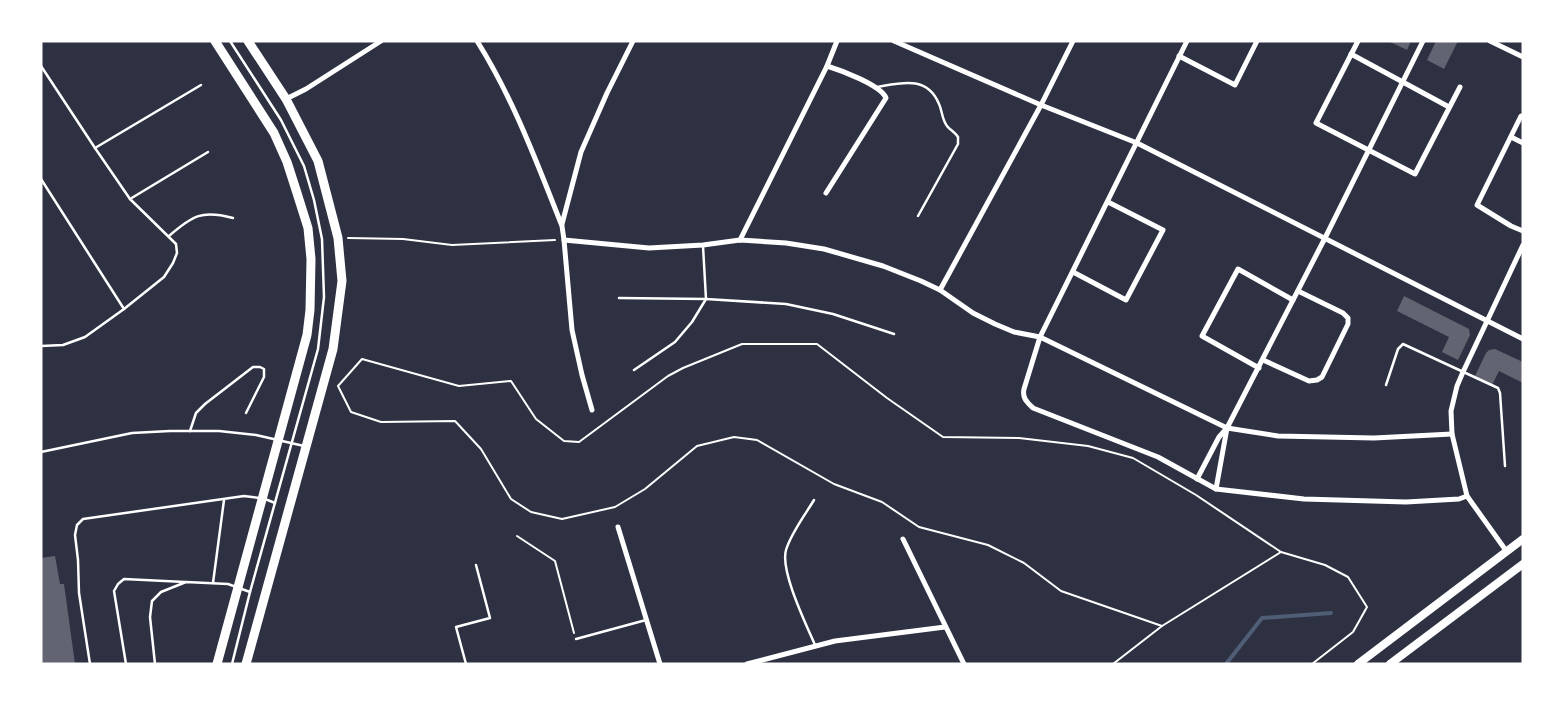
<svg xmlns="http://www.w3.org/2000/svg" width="1564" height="705" font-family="'Roboto Serif',serif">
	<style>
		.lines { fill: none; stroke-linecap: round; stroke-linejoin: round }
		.stream { stroke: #4f5d75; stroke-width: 4 }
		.building { fill: #626471 }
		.path { stroke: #fff; stroke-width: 2 }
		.service { stroke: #fff; stroke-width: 2.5 }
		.minor { stroke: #fff; stroke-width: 5 }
		.secondary { stroke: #fff; stroke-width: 8 }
		.primary { stroke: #fff; stroke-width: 9 }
	</style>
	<rect width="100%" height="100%" fill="#2d3142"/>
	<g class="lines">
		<path class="stream" d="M 1226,664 L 1262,618 L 1331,613"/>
	</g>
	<g class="building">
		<path d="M 1388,41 L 1411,41 L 1407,50 Z"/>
		<path d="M 1436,41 L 1458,41 L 1444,69 L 1427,60 Z"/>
		<path d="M 1404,296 L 1469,329 L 1470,335 L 1458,360 L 1442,352 L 1449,337 L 1397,311 Z"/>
		<path d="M 1495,349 L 1523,362 L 1523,383 L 1499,371 L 1492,385 L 1475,376 L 1486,353 L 1489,350 Z"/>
		<path d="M 55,556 L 60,584 L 64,584 L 75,664 L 41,664 L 41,558 Z"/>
	</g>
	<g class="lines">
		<g class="path">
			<path d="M 348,238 L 403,239 L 452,245 L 555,240"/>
			<path d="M 517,536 L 555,561 L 574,633"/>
			<path d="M 1162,626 L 1061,591 L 1024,563 L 988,545 L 919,527 L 882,502 L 834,484 L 757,440 L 734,437 L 697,446 L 645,489 L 615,507 L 562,519 L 531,512 L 511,499 L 481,449 L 455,421 L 381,422 L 351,412 L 338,386 L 362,359 L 459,386 L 511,381 L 536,419 L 564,441 L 579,442 L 668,376 L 683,368 L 742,344 L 817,344 L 887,398 L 943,437 L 1019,438 L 1088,446 L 1133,458 L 1196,495 L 1281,552"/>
			<path d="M 1113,664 L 1162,626 L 1281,552 L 1325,565 L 1348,577 L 1367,607 L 1353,632 L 1312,664"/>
		</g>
		<g class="service">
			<path d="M 230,41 L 281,120 L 304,166 L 314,200 L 322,239 L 324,297 L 318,349 L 250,592 L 232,664"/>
			<path d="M 41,66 L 95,148 L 201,85"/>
			<path d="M 877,87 C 901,83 927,75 939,104 C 942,110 942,120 947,126 C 950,130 955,132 958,137 L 958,144 L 918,216"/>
			<path d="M 41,179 L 124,309"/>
			<path d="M 130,199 L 208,152"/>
			<path d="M 169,236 C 193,215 202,210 233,218"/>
			<path d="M 619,298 L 706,299 L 786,304 L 833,314 L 894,334"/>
			<path d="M 41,346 L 63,345 L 85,337 L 124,309 L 164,277 L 173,263 L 177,253 L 176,244 L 130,199 L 95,148"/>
			<path d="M 634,370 L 675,342 L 692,322 L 706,299 L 703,246"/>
			<path d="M 1386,385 L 1398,349 L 1403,344 L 1498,388 L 1500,393 L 1505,466"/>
			<path d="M 190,431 L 196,413 L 205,404 L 253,367 L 260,367 L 264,369 L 264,377 L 246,413"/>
			<path d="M 41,452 L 132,433 L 170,431 L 219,431 L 256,435 L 304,446"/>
			<path d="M 265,499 L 275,503"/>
			<path d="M 814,500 C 805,515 791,533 786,550 C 780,571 806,624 815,645"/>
			<path d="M 213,583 L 224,500"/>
			<path d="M 576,639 L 646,620"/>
			<path d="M 90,664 L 79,593 L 78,560 L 75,535 L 77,525 L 83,519 L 244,496 L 259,498"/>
			<path d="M 126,664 L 114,591 L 118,584 L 124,579 L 185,582"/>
			<path d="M 155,664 L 150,617 L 152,601 L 161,592 L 186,582 L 228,584 L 250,592"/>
			<path d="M 466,664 L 456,627 L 490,618 L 476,565"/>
		</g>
		<g class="minor">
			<path d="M 477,41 C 513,98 537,163 562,226 L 564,240 L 572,330 L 582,375 L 592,410"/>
			<path d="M 894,41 L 1041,105 L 1137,143 L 1523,339"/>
			<path d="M 1187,41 L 1040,337 L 1024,389 C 1022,398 1027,402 1033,408 L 1158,457 L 1216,489 L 1304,499 L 1406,502 L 1459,499 L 1467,496"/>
			<path d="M 1358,41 L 1316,123 L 1415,174 L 1460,87"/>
			<path d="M 1490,41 L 1523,57"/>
			<path d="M 1351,54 L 1449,107"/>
			<path d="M 1179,56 L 1235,85 L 1257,41"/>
			<path d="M 286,99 L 306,89 L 381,41"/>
			<path d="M 1521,116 L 1477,205 L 1511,226 L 1523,231"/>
			<path d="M 1511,137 L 1523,143"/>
			<path d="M 826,193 L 886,98 C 881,85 840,70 827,66"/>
			<path d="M 562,224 L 581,152 L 607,93 L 633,41"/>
			<path d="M 564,240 L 649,248 L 703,245 L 740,240 L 786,243 L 824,249 L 883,266 L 921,281 L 940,290 L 973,313 L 995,324 L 1014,332 L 1040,337 L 1227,428 L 1278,436 L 1374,438 L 1452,434"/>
			<path d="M 740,240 L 827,66 L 837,41"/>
			<path d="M 1073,272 L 1126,300 L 1163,230 L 1108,202"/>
			<path d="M 940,290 L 1041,105 L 1073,41"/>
			<path d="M 1263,360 L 1309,381 L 1317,380 L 1322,377 L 1348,324 L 1348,318 L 1343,313 L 1298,291"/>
			<path d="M 1259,368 L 1202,336 L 1238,269 L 1293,300"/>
			<path d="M 1197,479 L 1219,437 L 1227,428"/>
			<path d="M 1216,489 L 1227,428 L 1325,238 L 1423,41"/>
			<path d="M 618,527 L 660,664"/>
			<path d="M 903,539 L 964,664"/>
			<path d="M 1507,552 L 1467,496 L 1452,434 L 1451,411 L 1457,386 L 1463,372 L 1523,245"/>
			<path d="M 747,664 L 835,641 L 945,627"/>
		</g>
		<g class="secondary">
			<path d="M 1358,664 L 1523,539"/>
			<path d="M 1390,664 L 1523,564"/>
		</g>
		<g class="primary">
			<path d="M 215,41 L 274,133 L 287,162 L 297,193 L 308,228 L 311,259 L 310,310 L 307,335 L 217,664"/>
			<path d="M 246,664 L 333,349 L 342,281 L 338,238 L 318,161 L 286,99 L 248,41"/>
		</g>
	</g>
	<rect width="1564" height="705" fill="none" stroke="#ffffff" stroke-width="85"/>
</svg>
